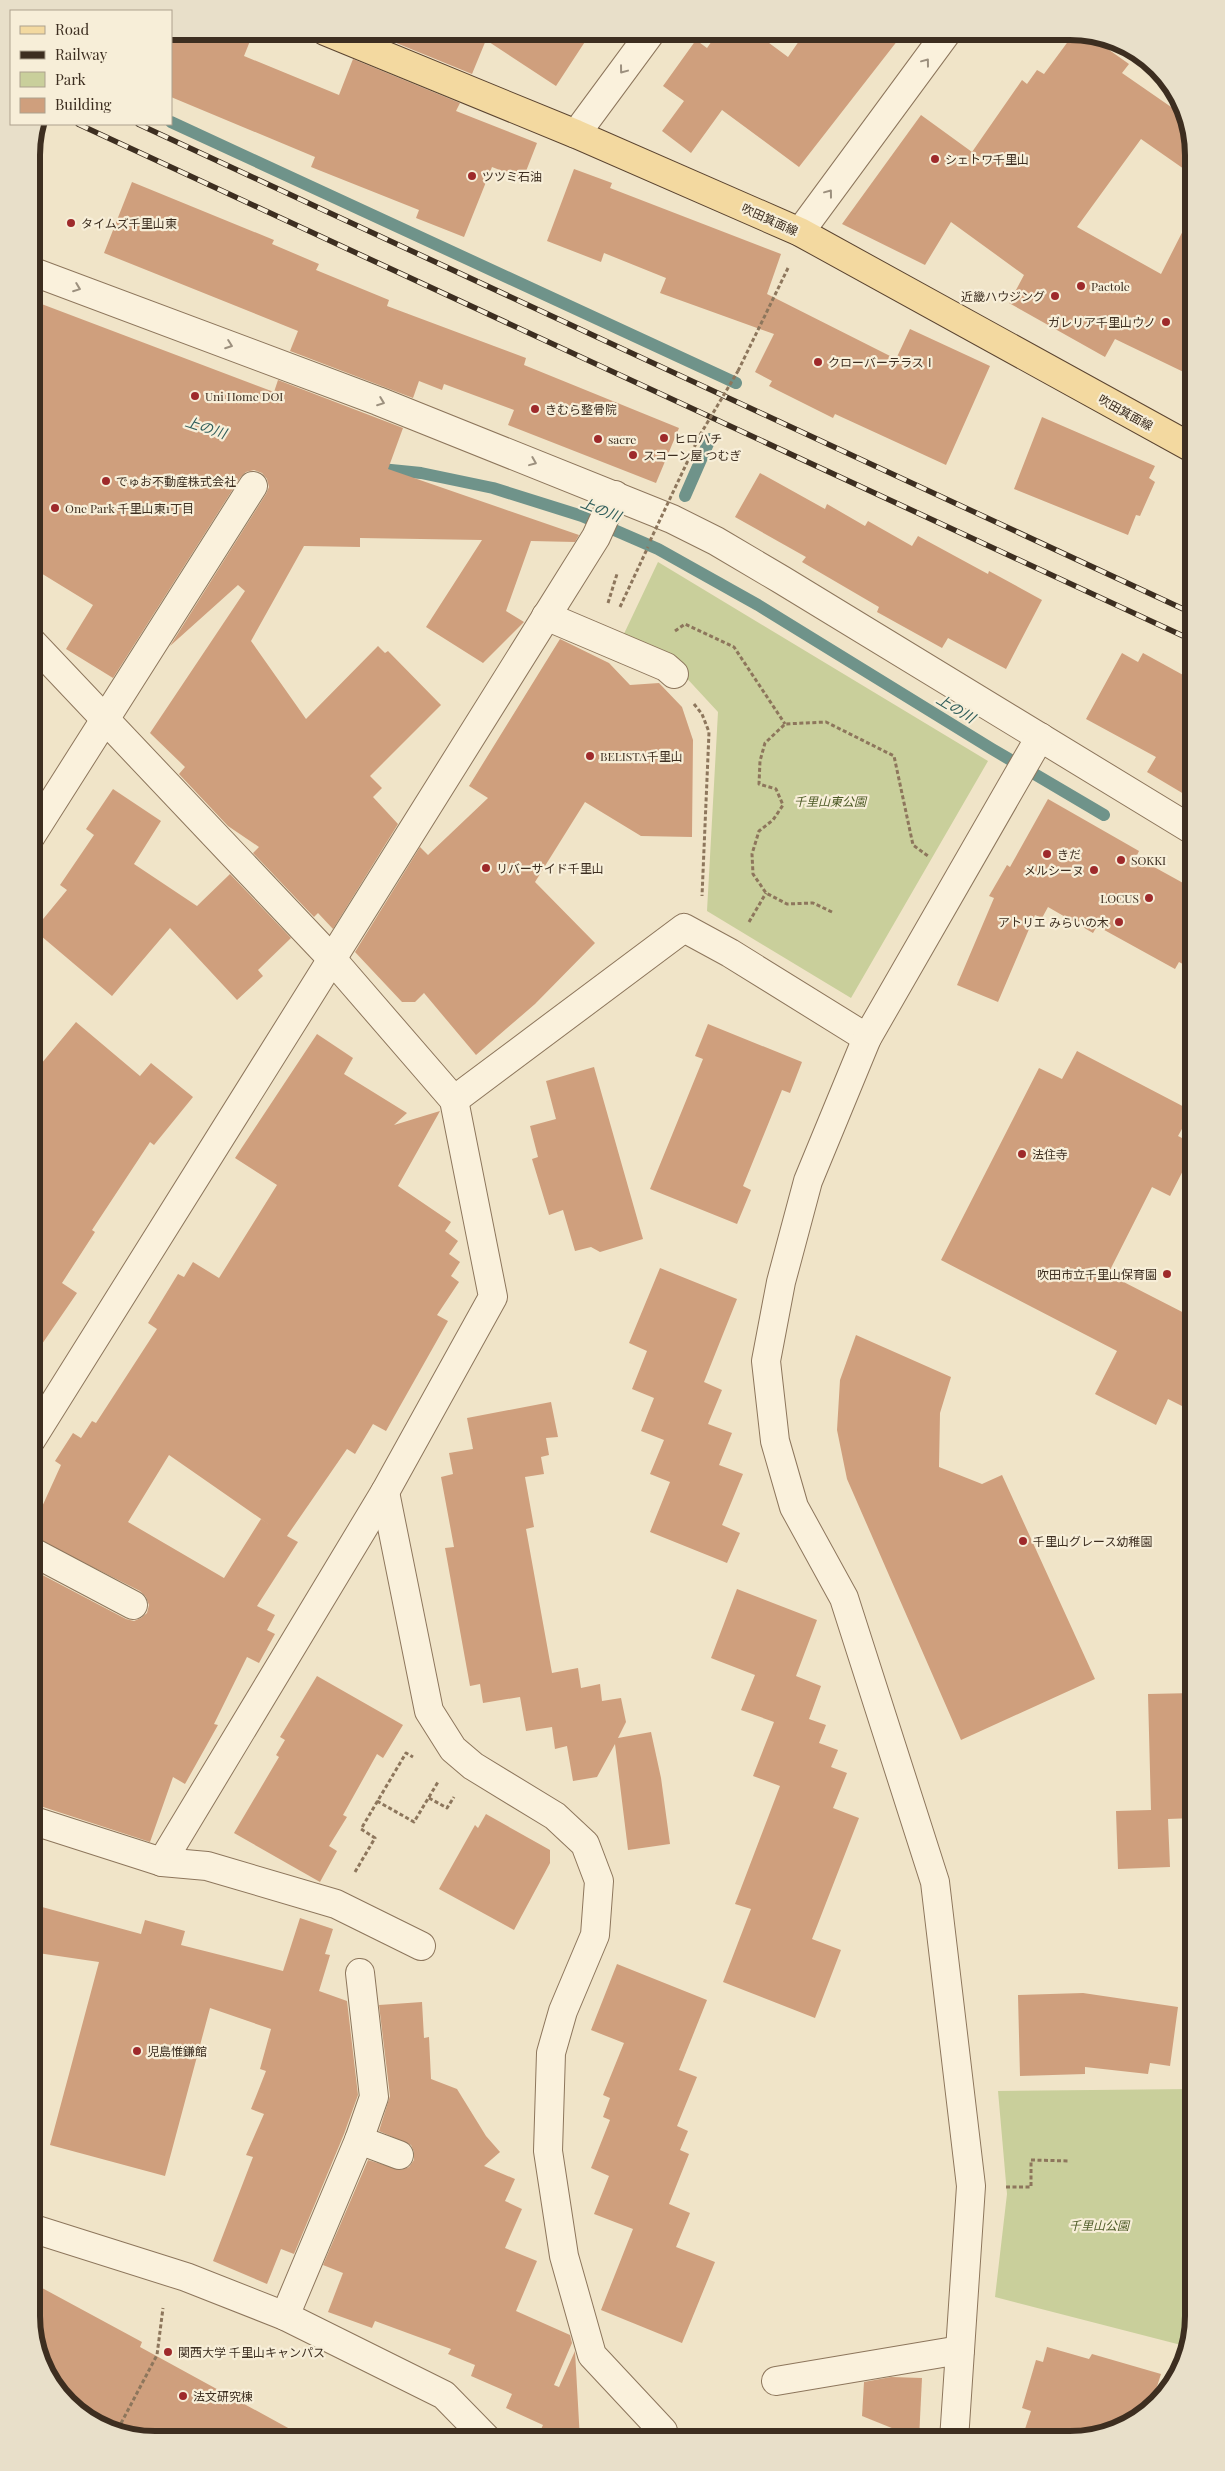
<svg xmlns="http://www.w3.org/2000/svg" width="1225" height="2471" font-family="'Playfair Display','Noto Sans JP',serif">
	<style>
		.green { fill: #c9cf9b }
		.lines { fill: none; stroke-linecap: round; stroke-linejoin: round }
		.stream { stroke: #6f938a; stroke-width: 12 }
		.building { fill: #cf9f7d; fill-rule: evenodd }
		.minor-casing { stroke: #8d765c; stroke-width: 30 }
		.major-casing { stroke: #5b4430; stroke-width: 30 }
		.path { stroke: #8d765c; stroke-width: 3; stroke-dasharray: 4 2.5; stroke-linecap: butt }
		.minor { stroke: #faf1dc; stroke-width: 28 }
		.major { stroke: #f3d9a0; stroke-width: 28 }
		.rail-casing { stroke: #3d2e20; stroke-width: 5.5 }
		.rail { stroke: #f7eed8; stroke-width: 4; stroke-dasharray: 11; stroke-linecap: butt }
		.path-bridge { stroke: #8d765c; stroke-width: 3; stroke-dasharray: 4 2.5; stroke-linecap: butt }
		.oneway { stroke: #9c907e }
		.poi-dot { fill: #9e2a2b; stroke: #f7eed8; stroke-width: 2 }
		.labels { text-anchor: middle; dominant-baseline: central; stroke-width: 4.5; stroke-linejoin: round; paint-order: stroke }
		.poi-label { font-size: 12px; fill: #3d2e20; stroke: #f7eed8; text-anchor: start }
		.street-label { font-size: 12px; fill: #3d2e20; stroke: #f7eed8 }
		.park-label { font-size: 12px; font-style: italic; fill: #4d5a26; stroke: #f7eed8 }
		.water-label { font-size: 14px; font-style: italic; fill: #2f5d5a; stroke: #f7eed8 }
		.rim { fill: none; stroke: #3d2e20; stroke-width: 6 }
	</style>
	<rect width="100%" height="100%" fill="#f0e4c8"/>
	<g class="green">
		<path d="M 658,562 L 988,761 L 851,998 L 707,911 L 718,712 L 669,659 L 622,638 Z"/>
		<path d="M 1194,2089 L 1194,2317 L 1185,2346 L 995,2297 L 1007,2194 L 998,2091 Z"/>
	</g>
	<g class="lines">
		<g class="stream">
			<path d="M 171,122 L 736,383"/>
			<path d="M 371,468 L 421,473 L 493,488 L 582,516 L 658,549 L 758,605 L 992,749 L 1104,815"/>
			<path d="M 685,496 L 710,439"/>
		</g>
	</g>
	<g class="building">
		<path d="M 171,31 L 254,31 L 244,56 L 339,95 L 353,59 L 460,103 L 456,111 L 537,143 L 523,179 L 492,167 L 464,237 L 416,218 L 419,210 L 311,167 L 315,157 L 171,97 Z"/>
		<path d="M 367,31 L 592,31 L 556,86 L 486,40 L 472,74 Z"/>
		<path d="M 719,31 L 753,31 L 788,57 L 806,31 L 905,31 L 799,167 L 722,110 L 691,153 L 662,131 L 684,101 L 663,86 L 696,40 L 707,48 Z"/>
		<path d="M 1075,32 L 1088,35 L 1129,64 L 1122,73 L 1187,118 L 1194,154 L 1194,176 L 1141,139 L 1077,227 L 1161,274 L 1194,209 L 1194,377 L 1115,339 L 1105,357 L 1009,303 L 1024,275 L 951,222 L 925,265 L 842,224 L 921,115 L 972,152 L 1022,80 L 1027,84 L 1037,70 L 1044,74 Z"/>
		<path d="M 574,169 L 612,183 L 610,188 L 781,254 L 767,294 L 896,359 L 910,329 L 990,366 L 946,465 L 835,414 L 833,418 L 769,386 L 772,381 L 755,372 L 774,334 L 660,293 L 666,278 L 604,253 L 601,262 L 547,241 Z"/>
		<path d="M 132,182 L 274,240 L 272,244 L 319,264 L 316,270 L 389,300 L 387,306 L 526,358 L 524,365 L 679,428 L 656,483 L 508,425 L 514,410 L 444,384 L 442,390 L 419,381 L 413,398 L 290,351 L 298,331 L 104,253 Z"/>
		<path d="M 31,300 L 274,392 L 278,380 L 403,428 L 388,469 L 579,535 L 575,542 L 531,541 L 506,611 L 524,622 L 483,663 L 426,627 L 482,540 L 360,538 L 360,547 L 304,546 L 251,641 L 306,719 L 378,646 L 385,653 L 388,651 L 441,705 L 370,776 L 382,788 L 373,797 L 398,824 L 333,929 L 318,913 L 314,917 L 253,853 L 259,847 L 228,826 L 179,774 L 185,767 L 150,733 L 245,591 L 238,585 L 170,646 L 266,494 L 269,487 L 267,479 L 262,473 L 254,470 L 246,472 L 240,478 L 113,678 L 66,649 L 93,605 L 31,567 Z"/>
		<path d="M 1042,417 L 1155,466 L 1149,478 L 1155,482 L 1140,516 L 1136,515 L 1128,535 L 1014,489 Z"/>
		<path d="M 760,473 L 825,509 L 827,504 L 865,526 L 868,521 L 912,546 L 918,536 L 988,574 L 989,571 L 1042,600 L 1006,669 L 948,638 L 942,648 L 877,612 L 879,607 L 802,562 L 806,557 L 735,517 Z"/>
		<path d="M 560,639 L 609,663 L 630,685 L 659,683 L 682,707 L 693,740 L 692,837 L 641,836 L 585,802 L 535,882 L 595,943 L 535,1004 L 476,1055 L 424,993 L 415,1002 L 402,1002 L 355,952 L 420,847 L 428,855 L 488,798 L 469,786 Z"/>
		<path d="M 1122,653 L 1138,662 L 1143,653 L 1194,681 L 1194,800 L 1147,772 L 1156,757 L 1086,719 Z"/>
		<path d="M 113,789 L 161,821 L 134,864 L 197,906 L 230,874 L 291,938 L 258,970 L 263,976 L 237,1000 L 170,928 L 112,996 L 34,930 L 67,890 L 60,885 L 94,835 L 86,829 Z"/>
		<path d="M 1048,799 L 1139,851 L 1136,857 L 1194,889 L 1194,970 L 1179,962 L 1175,969 L 1097,926 L 1093,933 L 1048,907 L 1042,918 L 1035,915 L 998,1002 L 957,985 L 994,898 L 989,896 L 1007,865 L 1010,867 Z"/>
		<path d="M 76,1022 L 140,1076 L 151,1063 L 193,1097 L 154,1145 L 150,1142 L 92,1230 L 95,1232 L 62,1283 L 77,1293 L 31,1360 L 31,1076 Z"/>
		<path d="M 708,1024 L 802,1062 L 790,1093 L 782,1090 L 743,1186 L 751,1190 L 737,1224 L 650,1189 L 703,1059 L 695,1056 Z"/>
		<path d="M 317,1034 L 353,1058 L 344,1074 L 407,1113 L 394,1125 L 440,1111 L 398,1186 L 451,1222 L 445,1231 L 458,1241 L 449,1254 L 460,1262 L 451,1276 L 459,1282 L 437,1315 L 448,1321 L 386,1431 L 373,1424 L 355,1454 L 347,1449 L 287,1536 L 298,1542 L 257,1606 L 275,1615 L 267,1630 L 275,1634 L 259,1663 L 247,1657 L 214,1724 L 218,1725 L 185,1784 L 173,1777 L 150,1842 L 31,1803 L 31,1569 L 126,1619 L 134,1621 L 141,1618 L 147,1613 L 149,1605 L 146,1597 L 140,1591 L 31,1536 L 31,1531 L 61,1465 L 55,1461 L 73,1433 L 81,1438 L 92,1421 L 96,1423 L 157,1329 L 148,1323 L 178,1274 L 184,1277 L 193,1262 L 219,1278 L 277,1185 L 235,1158 ZM 169,1455 L 274,1528 L 261,1519 L 224,1578 L 128,1522 Z"/>
		<path d="M 1077,1051 L 1192,1111 L 1178,1136 L 1194,1144 L 1194,1149 L 1170,1196 L 1152,1187 L 1108,1274 L 1194,1318 L 1194,1412 L 1168,1399 L 1156,1425 L 1095,1394 L 1117,1351 L 941,1260 L 1039,1068 L 1062,1079 Z"/>
		<path d="M 594,1067 L 643,1239 L 600,1252 L 591,1247 L 575,1251 L 563,1210 L 549,1215 L 532,1159 L 538,1157 L 530,1126 L 556,1119 L 546,1081 Z"/>
		<path d="M 660,1268 L 737,1299 L 704,1382 L 722,1390 L 708,1424 L 732,1433 L 719,1465 L 743,1474 L 722,1525 L 740,1533 L 727,1563 L 650,1532 L 670,1482 L 650,1474 L 664,1440 L 641,1431 L 654,1398 L 632,1389 L 647,1351 L 629,1343 Z"/>
		<path d="M 856,1335 L 951,1377 L 940,1413 L 939,1467 L 982,1484 L 1002,1475 L 1095,1679 L 961,1740 L 847,1479 L 837,1430 L 840,1380 Z"/>
		<path d="M 551,1402 L 558,1437 L 546,1438 L 549,1455 L 541,1457 L 544,1474 L 525,1477 L 534,1527 L 526,1529 L 552,1673 L 578,1668 L 581,1688 L 600,1684 L 602,1701 L 621,1698 L 626,1722 L 618,1738 L 651,1732 L 661,1778 L 670,1844 L 628,1850 L 615,1744 L 597,1777 L 573,1781 L 567,1746 L 555,1749 L 552,1727 L 526,1731 L 520,1697 L 483,1703 L 480,1684 L 470,1686 L 445,1548 L 454,1547 L 441,1477 L 453,1474 L 449,1453 L 473,1449 L 467,1418 Z"/>
		<path d="M 737,1589 L 817,1620 L 796,1676 L 821,1686 L 809,1719 L 826,1725 L 819,1743 L 838,1750 L 831,1767 L 847,1773 L 833,1808 L 859,1818 L 812,1939 L 841,1950 L 815,2018 L 723,1982 L 751,1909 L 735,1904 L 780,1786 L 753,1776 L 774,1722 L 741,1710 L 755,1675 L 711,1658 Z"/>
		<path d="M 317,1676 L 403,1725 L 383,1758 L 377,1754 L 343,1815 L 347,1817 L 329,1846 L 337,1851 L 320,1882 L 234,1833 L 279,1757 L 276,1755 L 285,1740 L 280,1737 Z"/>
		<path d="M 1194,1693 L 1194,1818 L 1168,1819 L 1170,1867 L 1118,1869 L 1116,1811 L 1151,1810 L 1148,1694 Z"/>
		<path d="M 486,1814 L 550,1850 L 550,1863 L 514,1930 L 439,1889 L 475,1825 L 478,1828 Z"/>
		<path d="M 31,1904 L 141,1934 L 145,1920 L 185,1931 L 181,1945 L 283,1971 L 300,1918 L 333,1929 L 325,1954 L 330,1955 L 319,1991 L 347,2001 L 358,2095 L 344,2134 L 294,2254 L 281,2249 L 267,2284 L 213,2261 L 253,2157 L 246,2155 L 264,2114 L 251,2109 L 266,2071 L 260,2069 L 271,2029 L 210,2008 L 165,2176 L 50,2145 L 99,1962 L 31,1952 Z"/>
		<path d="M 617,1964 L 707,2000 L 679,2070 L 697,2077 L 677,2126 L 688,2131 L 680,2150 L 689,2154 L 669,2204 L 690,2213 L 676,2247 L 715,2262 L 682,2343 L 601,2310 L 633,2229 L 594,2214 L 609,2176 L 591,2168 L 610,2120 L 603,2117 L 610,2098 L 603,2095 L 624,2043 L 591,2030 Z"/>
		<path d="M 1083,1993 L 1178,2007 L 1170,2066 L 1150,2063 L 1148,2074 L 1085,2067 L 1085,2074 L 1020,2076 L 1018,1995 Z"/>
		<path d="M 422,2002 L 424,2038 L 429,2037 L 431,2079 L 457,2089 L 486,2136 L 500,2152 L 484,2166 L 515,2179 L 505,2201 L 522,2209 L 505,2248 L 537,2261 L 516,2311 L 570,2335 L 572,2343 L 554,2385 L 559,2387 L 575,2351 L 580,2440 L 536,2440 L 543,2425 L 506,2408 L 512,2394 L 471,2376 L 475,2365 L 448,2354 L 451,2349 L 375,2321 L 372,2328 L 328,2312 L 343,2273 L 323,2265 L 368,2160 L 401,2170 L 409,2167 L 414,2160 L 414,2152 L 411,2145 L 379,2131 L 390,2096 L 379,2005 Z"/>
		<path d="M 31,2282 L 142,2342 L 140,2347 L 310,2440 L 147,2440 L 104,2423 L 74,2408 L 41,2363 L 31,2316 Z"/>
		<path d="M 1047,2347 L 1089,2359 L 1092,2354 L 1161,2374 L 1152,2402 L 1117,2430 L 1070,2440 L 1049,2440 L 1024,2432 L 1031,2411 L 1022,2408 L 1036,2360 L 1043,2362 Z"/>
		<path d="M 891,2377 L 922,2378 L 919,2439 L 862,2416 L 864,2382 Z"/>
	</g>
	<g class="lines">
		<defs>
			<g id="minor">
				<path d="M 576,134 L 652,31"/>
				<path d="M 800,232 L 948,31"/>
				<path d="M 31,271 L 378,401 L 672,519 L 716,541 L 782,580 L 1194,831"/>
				<path d="M 546,616 L 666,667 L 674,674"/>
				<path d="M 31,836 L 253,486"/>
				<path d="M 454,1100 L 684,928 L 730,953 L 867,1038"/>
				<path d="M 31,1440 L 596,537 L 615,495"/>
				<path d="M 385,1492 L 429,1711 L 453,1749 L 473,1766 L 555,1816 L 585,1844 L 599,1881 L 595,1935 L 563,2011 L 551,2053 L 548,2151 L 564,2256 L 592,2355 L 663,2431 L 663,2440"/>
				<path d="M 31,1551 L 133,1605"/>
				<path d="M 31,1820 L 162,1862 L 385,1492 L 493,1297 L 454,1100 L 332,959 L 31,641"/>
				<path d="M 162,1862 L 207,1866 L 336,1904 L 421,1946"/>
				<path d="M 359,2140 L 399,2155"/>
				<path d="M 31,2228 L 186,2277 L 285,2316 L 444,2395 L 488,2440"/>
				<path d="M 285,2316 L 359,2140 L 374,2097 L 360,1973"/>
				<path d="M 776,2381 L 960,2350"/>
				<path d="M 954,2440 L 971,2186 L 935,1882 L 844,1598 L 794,1507 L 775,1441 L 766,1361 L 781,1282 L 808,1181 L 867,1038 L 1040,737"/>
			</g>
			<path id="major" d="M 325,31 L 576,134 L 800,232 L 1194,449"/>
		</defs>
		<use href="#minor" class="minor-casing"/>
		<use href="#major" class="major-casing"/>
		<g class="path">
			<path d="M 738,371 L 789,266"/>
			<path d="M 608,603 L 617,574"/>
			<path d="M 620,607 L 648,547"/>
			<path d="M 675,631 L 685,624 L 734,647 L 785,724"/>
			<path d="M 694,704 L 702,714 L 709,732 L 702,896"/>
			<path d="M 832,912 L 813,903 L 787,904 L 766,893 L 753,874 L 752,854 L 759,831 L 773,820 L 783,805 L 776,789 L 759,784 L 760,761 L 765,743 L 785,724 L 826,722 L 894,756 L 913,845 L 928,856"/>
			<path d="M 749,922 L 766,893"/>
			<path d="M 429,1798 L 447,1808 L 454,1797"/>
			<path d="M 377,1801 L 414,1822 L 438,1782"/>
			<path d="M 355,1872 L 375,1838 L 361,1829 L 406,1753 L 413,1757"/>
			<path d="M 1006,2187 L 1031,2187 L 1031,2160 L 1069,2161"/>
			<path d="M 118,2429 L 157,2355 L 163,2308"/>
		</g>
		<use href="#minor" class="minor"/>
		<use href="#major" class="major"/>
		<defs>
			<g id="rail">
				<path d="M 78,124 L 1194,641"/>
				<path d="M 138,124 L 1194,614"/>
			</g>
		</defs>
		<use href="#rail" class="rail-casing"/>
		<use href="#rail" class="rail"/>
		<path class="path-bridge" d="M 650,541 L 700,435 L 738,371"/>
	</g>
	<defs><path id="oneway-chevron" d="M-2-3.5L2.5 0L-2 3.5" fill="none" stroke-width="1.6" stroke-linecap="round" stroke-linejoin="round" transform="scale(1.25)"/></defs>
	<g class="oneway">
		<use href="#oneway-chevron" transform="translate(926 62) rotate(-53)"/>
		<use href="#oneway-chevron" transform="translate(623 70) rotate(127)"/>
		<use href="#oneway-chevron" transform="translate(829 193) rotate(-53)"/>
		<use href="#oneway-chevron" transform="translate(77 288) rotate(21)"/>
		<use href="#oneway-chevron" transform="translate(229 345) rotate(20)"/>
		<use href="#oneway-chevron" transform="translate(381 402) rotate(21)"/>
		<use href="#oneway-chevron" transform="translate(533 462) rotate(22)"/>
	</g>
	<g class="poi-dot">
		<circle cx="935" cy="159" r="5"/>
		<circle cx="472" cy="176" r="5"/>
		<circle cx="71" cy="223" r="5"/>
		<circle cx="1081" cy="286" r="5"/>
		<circle cx="1055" cy="296" r="5"/>
		<circle cx="1166" cy="322" r="5"/>
		<circle cx="818" cy="362" r="5"/>
		<circle cx="195" cy="396" r="5"/>
		<circle cx="535" cy="409" r="5"/>
		<circle cx="664" cy="438" r="5"/>
		<circle cx="598" cy="439" r="5"/>
		<circle cx="633" cy="455" r="5"/>
		<circle cx="106" cy="481" r="5"/>
		<circle cx="55" cy="508" r="5"/>
		<circle cx="590" cy="756" r="5"/>
		<circle cx="1047" cy="854" r="5"/>
		<circle cx="1121" cy="860" r="5"/>
		<circle cx="486" cy="868" r="5"/>
		<circle cx="1094" cy="870" r="5"/>
		<circle cx="1149" cy="898" r="5"/>
		<circle cx="1119" cy="922" r="5"/>
		<circle cx="1022" cy="1154" r="5"/>
		<circle cx="1167" cy="1274" r="5"/>
		<circle cx="1023" cy="1541" r="5"/>
		<circle cx="137" cy="2051" r="5"/>
		<circle cx="168" cy="2352" r="5"/>
		<circle cx="183" cy="2396" r="5"/>
	</g>
	<g class="labels">
		<g class="poi-label">
			<text x="945" y="159">シェトワ千里山</text>
			<text x="482" y="176">ツツミ石油</text>
			<text x="81" y="223">タイムズ千里山東</text>
			<text x="1091" y="286">Pactole</text>
			<text x="1045" y="296" text-anchor="end">近畿ハウジング</text>
			<text x="1156" y="322" text-anchor="end">ガレリア千里山ウノ</text>
			<text x="828" y="362">クローバーテラスⅠ</text>
			<text x="205" y="396">Uni Home DOI</text>
			<text x="545" y="409">きむら整骨院</text>
			<text x="674" y="438">ヒロハチ</text>
			<text x="608" y="439">sacre</text>
			<text x="643" y="455">スコーン屋 つむぎ</text>
			<text x="116" y="481">でゅお不動産株式会社</text>
			<text x="65" y="508">One Park 千里山東1丁目</text>
			<text x="600" y="756">BELISTA千里山</text>
			<text x="1057" y="854">きだ</text>
			<text x="1131" y="860">SOKKI</text>
			<text x="496" y="868">リバーサイド千里山</text>
			<text x="1084" y="870" text-anchor="end">メルシーヌ</text>
			<text x="1139" y="898" text-anchor="end">LOCUS</text>
			<text x="1109" y="922" text-anchor="end">アトリエ みらいの木</text>
			<text x="1032" y="1154">法住寺</text>
			<text x="1157" y="1274" text-anchor="end">吹田市立千里山保育園</text>
			<text x="1033" y="1541">千里山グレース幼稚園</text>
			<text x="147" y="2051">児島惟鎌館</text>
			<text x="178" y="2352">関西大学 千里山キャンパス</text>
			<text x="193" y="2396">法文研究棟</text>
		</g>
		<g class="street-label">
			<text transform="translate(770 219) rotate(24)">吹田箕面線</text>
			<text transform="translate(1126 412) rotate(29)">吹田箕面線</text>
		</g>
		<g class="park-label">
			<text x="830" y="801">千里山東公園</text>
			<text x="1099" y="2225">千里山公園</text>
		</g>
		<g class="water-label">
			<text transform="translate(206 427) rotate(18)">上の川</text>
			<text transform="translate(601 509) rotate(21)">上の川</text>
			<text transform="translate(956 708) rotate(31)">上の川</text>
		</g>
	</g>
	<path d="M0 0H1225V2471H0ZM155 40H1070A115 115 0 0 1 1185 155V2316A115 115 0 0 1 1070 2431H155A115 115 0 0 1 40 2316V155A115 115 0 0 1 155 40Z" fill="#e8dfc9" fill-rule="evenodd"/>
	<path class="rim" d="M155 40H1070A115 115 0 0 1 1185 155V2316A115 115 0 0 1 1070 2431H155A115 115 0 0 1 40 2316V155A115 115 0 0 1 155 40Z"/>
	<rect x="10" y="10" width="162" height="115" fill="#f7eed8" stroke="#ada18e"/>
	<rect x="20" y="26" width="25" height="8" fill="#f3d9a0" stroke="#ada18e"/>
	<text x="55" y="35" font-size="15" fill="#3d2e20">Road</text>
	<rect x="20" y="51" width="25" height="8" fill="#3d2e20" stroke="#ada18e"/>
	<text x="55" y="60" font-size="15" fill="#3d2e20">Railway</text>
	<rect x="20" y="72" width="25" height="15" fill="#c9cf9b" stroke="#ada18e"/>
	<text x="55" y="85" font-size="15" fill="#3d2e20">Park</text>
	<rect x="20" y="98" width="25" height="15" fill="#cf9f7d" stroke="#ada18e"/>
	<text x="55" y="110" font-size="15" fill="#3d2e20">Building</text>
</svg>
